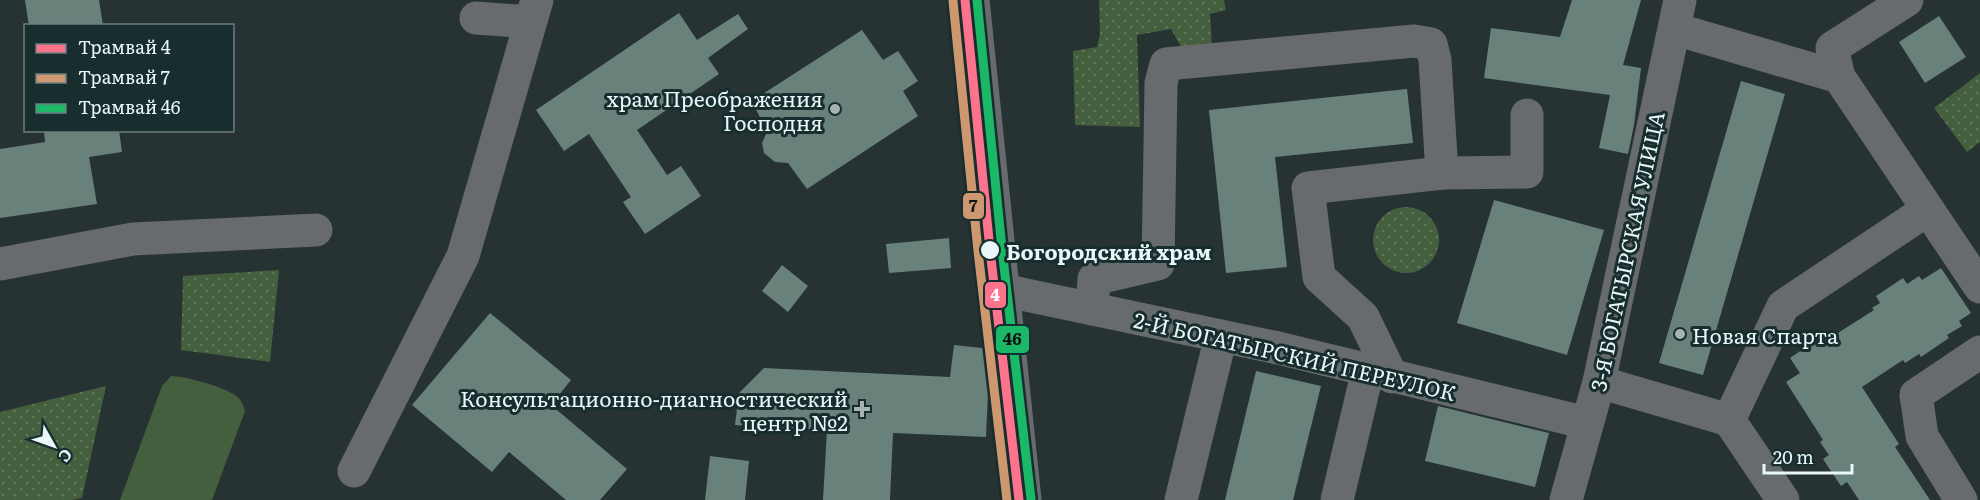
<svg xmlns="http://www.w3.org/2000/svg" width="1980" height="500" font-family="Literata,serif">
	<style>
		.green { fill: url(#green-dots) }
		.pitch { fill: #445f3d }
		.building { fill: #69817b }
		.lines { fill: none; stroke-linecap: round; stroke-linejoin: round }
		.minor { stroke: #676b6d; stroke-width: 33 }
		.tram-1-casing { stroke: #182d2e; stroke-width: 14 }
		.tram-2-casing { stroke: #182d2e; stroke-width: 14 }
		.tram-3-casing { stroke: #182d2e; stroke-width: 14 }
		.tram-1 { stroke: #fc738d; stroke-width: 9 }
		.tram-2 { stroke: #cd976f; stroke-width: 9 }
		.tram-3 { stroke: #1ab867; stroke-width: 9 }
		.poi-dot { fill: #a6b2b3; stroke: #182d2e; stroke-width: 2 }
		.stop-dot { fill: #eaf7f8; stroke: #182d2e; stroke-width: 2 }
		.labels { text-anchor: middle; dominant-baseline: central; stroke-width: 6; stroke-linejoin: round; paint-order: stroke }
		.poi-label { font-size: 21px; fill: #eaf7f8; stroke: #182d2e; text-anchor: end }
		.stop-label { font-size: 21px; font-weight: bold; fill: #eaf7f8; stroke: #182d2e; text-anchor: start }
		.street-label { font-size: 21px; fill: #eaf7f8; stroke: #182d2e }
		.line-badge { stroke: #182d2e; stroke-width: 2 }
		.badge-label { font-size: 16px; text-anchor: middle; font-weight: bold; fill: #fff }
		.pale-badge-label { font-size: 16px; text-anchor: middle; font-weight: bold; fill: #111 }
	</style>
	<defs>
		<pattern id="green-dots" width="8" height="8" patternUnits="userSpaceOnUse" patternTransform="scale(1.5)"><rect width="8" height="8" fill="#445f3d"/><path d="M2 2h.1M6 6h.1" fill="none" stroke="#5f775a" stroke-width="1.8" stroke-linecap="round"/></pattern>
	</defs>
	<rect width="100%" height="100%" fill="#273233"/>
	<g class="green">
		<path d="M 1099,0 L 1224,0 L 1226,10 L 1210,14 L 1212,47 L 1183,50 L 1171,29 L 1137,35 L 1140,127 L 1075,125 L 1073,51 L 1097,47 L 1100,34 Z"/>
		<path d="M 1980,73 L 1980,142 L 1967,152 L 1934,108 Z"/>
		<circle cx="1406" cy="240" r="33"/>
		<path d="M 279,270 L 270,362 L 181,350 L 183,276 Z"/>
		<path d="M 106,386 L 82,498 L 72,500 L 0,500 L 0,412 Z"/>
	</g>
	<path class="pitch" d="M 171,376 C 185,376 224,387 235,395 C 241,399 243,404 245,411 L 212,500 L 120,500 L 162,386 Z"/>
	<g class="building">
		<path d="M 25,0 L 99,0 L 103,26 L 29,26 Z"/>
		<path d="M 1572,0 L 1641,0 L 1623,65 L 1641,68 L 1634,125 L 1628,154 L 1599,148 L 1610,95 L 1484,78 L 1491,28 L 1560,37 Z"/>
		<path d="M 679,13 L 697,40 L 738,14 L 748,29 L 708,58 L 719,74 L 637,130 L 667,175 L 681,166 L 701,196 L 645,234 L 623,202 L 631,197 L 589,134 L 564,151 L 536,110 Z"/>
		<path d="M 1939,16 L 1966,57 L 1925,83 L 1899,42 Z"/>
		<path d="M 862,30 L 883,60 L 898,51 L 918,81 L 903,91 L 918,116 L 807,189 L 788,163 L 775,162 L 764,153 L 762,143 L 767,132 L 752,101 Z"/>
		<path d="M 1741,81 L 1785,94 L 1703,375 L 1659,363 Z"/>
		<path d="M 1407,89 L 1413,143 L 1275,157 L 1287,267 L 1226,273 L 1209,110 Z"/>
		<path d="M 44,130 L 119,130 L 122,152 L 89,157 L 97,204 L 0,218 L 0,149 L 45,142 Z"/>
		<path d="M 1494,200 L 1604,230 L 1567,355 L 1457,323 Z"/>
		<path d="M 949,238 L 951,268 L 889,273 L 886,244 Z"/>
		<path d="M 782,265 L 808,286 L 788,312 L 762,291 Z"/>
		<path d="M 1941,268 L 1971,313 L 1959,321 L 1962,326 L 1947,335 L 1949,338 L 1921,357 L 1919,354 L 1905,363 L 1903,360 L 1862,387 L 1899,444 L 1895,447 L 1930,500 L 1859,500 L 1847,482 L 1841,486 L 1823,459 L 1829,455 L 1820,442 L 1823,440 L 1786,382 L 1800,373 L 1790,358 L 1827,333 L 1830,338 L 1874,310 L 1872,308 L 1880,303 L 1876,296 L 1903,278 L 1907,284 L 1919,276 L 1922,280 Z"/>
		<path d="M 490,313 L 571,380 L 551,405 L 627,469 L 600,500 L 566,500 L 509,452 L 492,472 L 412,405 Z"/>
		<path d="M 954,345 L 990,349 L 986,437 L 893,433 L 890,500 L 823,500 L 827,430 L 735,425 L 739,393 L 764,368 L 950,377 Z"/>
		<path d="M 1256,371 L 1321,386 L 1293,500 L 1225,500 Z"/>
		<path d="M 1438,406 L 1549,433 L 1535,487 L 1425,461 Z"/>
		<path d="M 710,456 L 749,461 L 745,500 L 705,500 Z"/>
	</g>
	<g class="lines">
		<g class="minor">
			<path d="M 973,0 L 1025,500"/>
			<path d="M 476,18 L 516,21 L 531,19"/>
			<path d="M 1675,29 L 1839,77 L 1832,48 L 1907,0"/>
			<path d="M 1839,77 L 1980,287"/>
			<path d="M 1442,173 L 1527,172 L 1527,115"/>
			<path d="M 0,264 L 133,239 L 316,230"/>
			<path d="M 1002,290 L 1278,348 L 1587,423"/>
			<path d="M 1092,309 L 1094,279 L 1158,264 L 1161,83 L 1166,64 L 1414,41 L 1431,44 L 1435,60 L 1442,173 L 1308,188 L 1319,277 L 1363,317 L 1392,377"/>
			<path d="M 1599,382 L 1729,420 L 1783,500"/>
			<path d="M 1729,420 L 1783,306 L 1927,210"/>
			<path d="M 354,471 L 463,256 L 537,0"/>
			<path d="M 1181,500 L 1221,336"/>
			<path d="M 1337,500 L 1368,370"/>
			<path d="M 1566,500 L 1599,382 L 1680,0"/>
			<path d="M 1961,500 L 1922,436 L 1916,395 L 1980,352"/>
		</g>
		<defs>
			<path id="tram-1" d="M 965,0 L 990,250 L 1019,500"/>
			<path id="tram-2" d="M 953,1 L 978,251 L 1007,500"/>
			<path id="tram-3" d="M 977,0 L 1002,249 L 1031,499"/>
		</defs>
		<use href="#tram-1" class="tram-1-casing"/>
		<use href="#tram-2" class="tram-2-casing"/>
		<use href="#tram-3" class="tram-3-casing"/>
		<use href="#tram-1" class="tram-1"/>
		<use href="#tram-2" class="tram-2"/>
		<use href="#tram-3" class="tram-3"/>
	</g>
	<g class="poi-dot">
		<circle cx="835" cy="109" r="6"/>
		<circle cx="1680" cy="334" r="6"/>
		<path d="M859 400h6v6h6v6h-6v6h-6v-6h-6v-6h6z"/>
	</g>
	<circle class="stop-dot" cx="990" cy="250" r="10"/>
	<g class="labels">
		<g class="poi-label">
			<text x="823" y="97">храм Преображения<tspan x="823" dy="24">Господня</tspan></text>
			<text x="1692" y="334" text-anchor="start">Новая Спарта</text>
			<text x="848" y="397">Консультационно-диагностический<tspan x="848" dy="24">центр №2</tspan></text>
		</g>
		<g class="stop-label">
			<text x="1006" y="250">Богородский храм</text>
		</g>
		<g class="street-label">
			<text transform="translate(1626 251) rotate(-78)">3-Я БОГАТЫРСКАЯ УЛИЦА</text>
			<text transform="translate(1295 355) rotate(13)">2-Й БОГАТЫРСКИЙ ПЕРЕУЛОК</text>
		</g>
	</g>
	<g class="line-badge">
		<rect x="962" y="192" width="23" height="28" rx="6" fill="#cd976f"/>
		<rect x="984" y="281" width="23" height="28" rx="6" fill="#fc738d"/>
		<rect x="995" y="325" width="35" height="29" rx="6" fill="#1ab867"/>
	</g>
	<g class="badge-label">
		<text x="995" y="301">4</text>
	</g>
	<g class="pale-badge-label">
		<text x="973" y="212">7</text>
		<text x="1012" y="345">46</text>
	</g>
	<rect x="24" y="24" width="210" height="108" fill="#182d2e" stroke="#6c7e7f" stroke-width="1.5"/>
	<rect x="36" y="44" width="30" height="9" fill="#fc738d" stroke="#6c7e7f" stroke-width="1.5"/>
	<text x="78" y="54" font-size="18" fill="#eaf7f8">Трамвай 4</text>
	<rect x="36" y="74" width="30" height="9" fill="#cd976f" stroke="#6c7e7f" stroke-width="1.5"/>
	<text x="78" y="84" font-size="18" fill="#eaf7f8">Трамвай 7</text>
	<rect x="36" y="104" width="30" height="9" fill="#1ab867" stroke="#6c7e7f" stroke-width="1.5"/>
	<text x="78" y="114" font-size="18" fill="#eaf7f8">Трамвай 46</text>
	<g transform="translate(54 446) rotate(130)" stroke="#182d2e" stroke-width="4.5" paint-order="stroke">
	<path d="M0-4.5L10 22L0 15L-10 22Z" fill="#eaf7f8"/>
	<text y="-9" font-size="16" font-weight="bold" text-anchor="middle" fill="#eaf7f8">С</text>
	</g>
	<path d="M1764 464v9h88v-9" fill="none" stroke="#eaf7f8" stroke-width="3"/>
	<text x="1773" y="464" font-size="18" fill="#eaf7f8" stroke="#182d2e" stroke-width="4.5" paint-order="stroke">20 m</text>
</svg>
